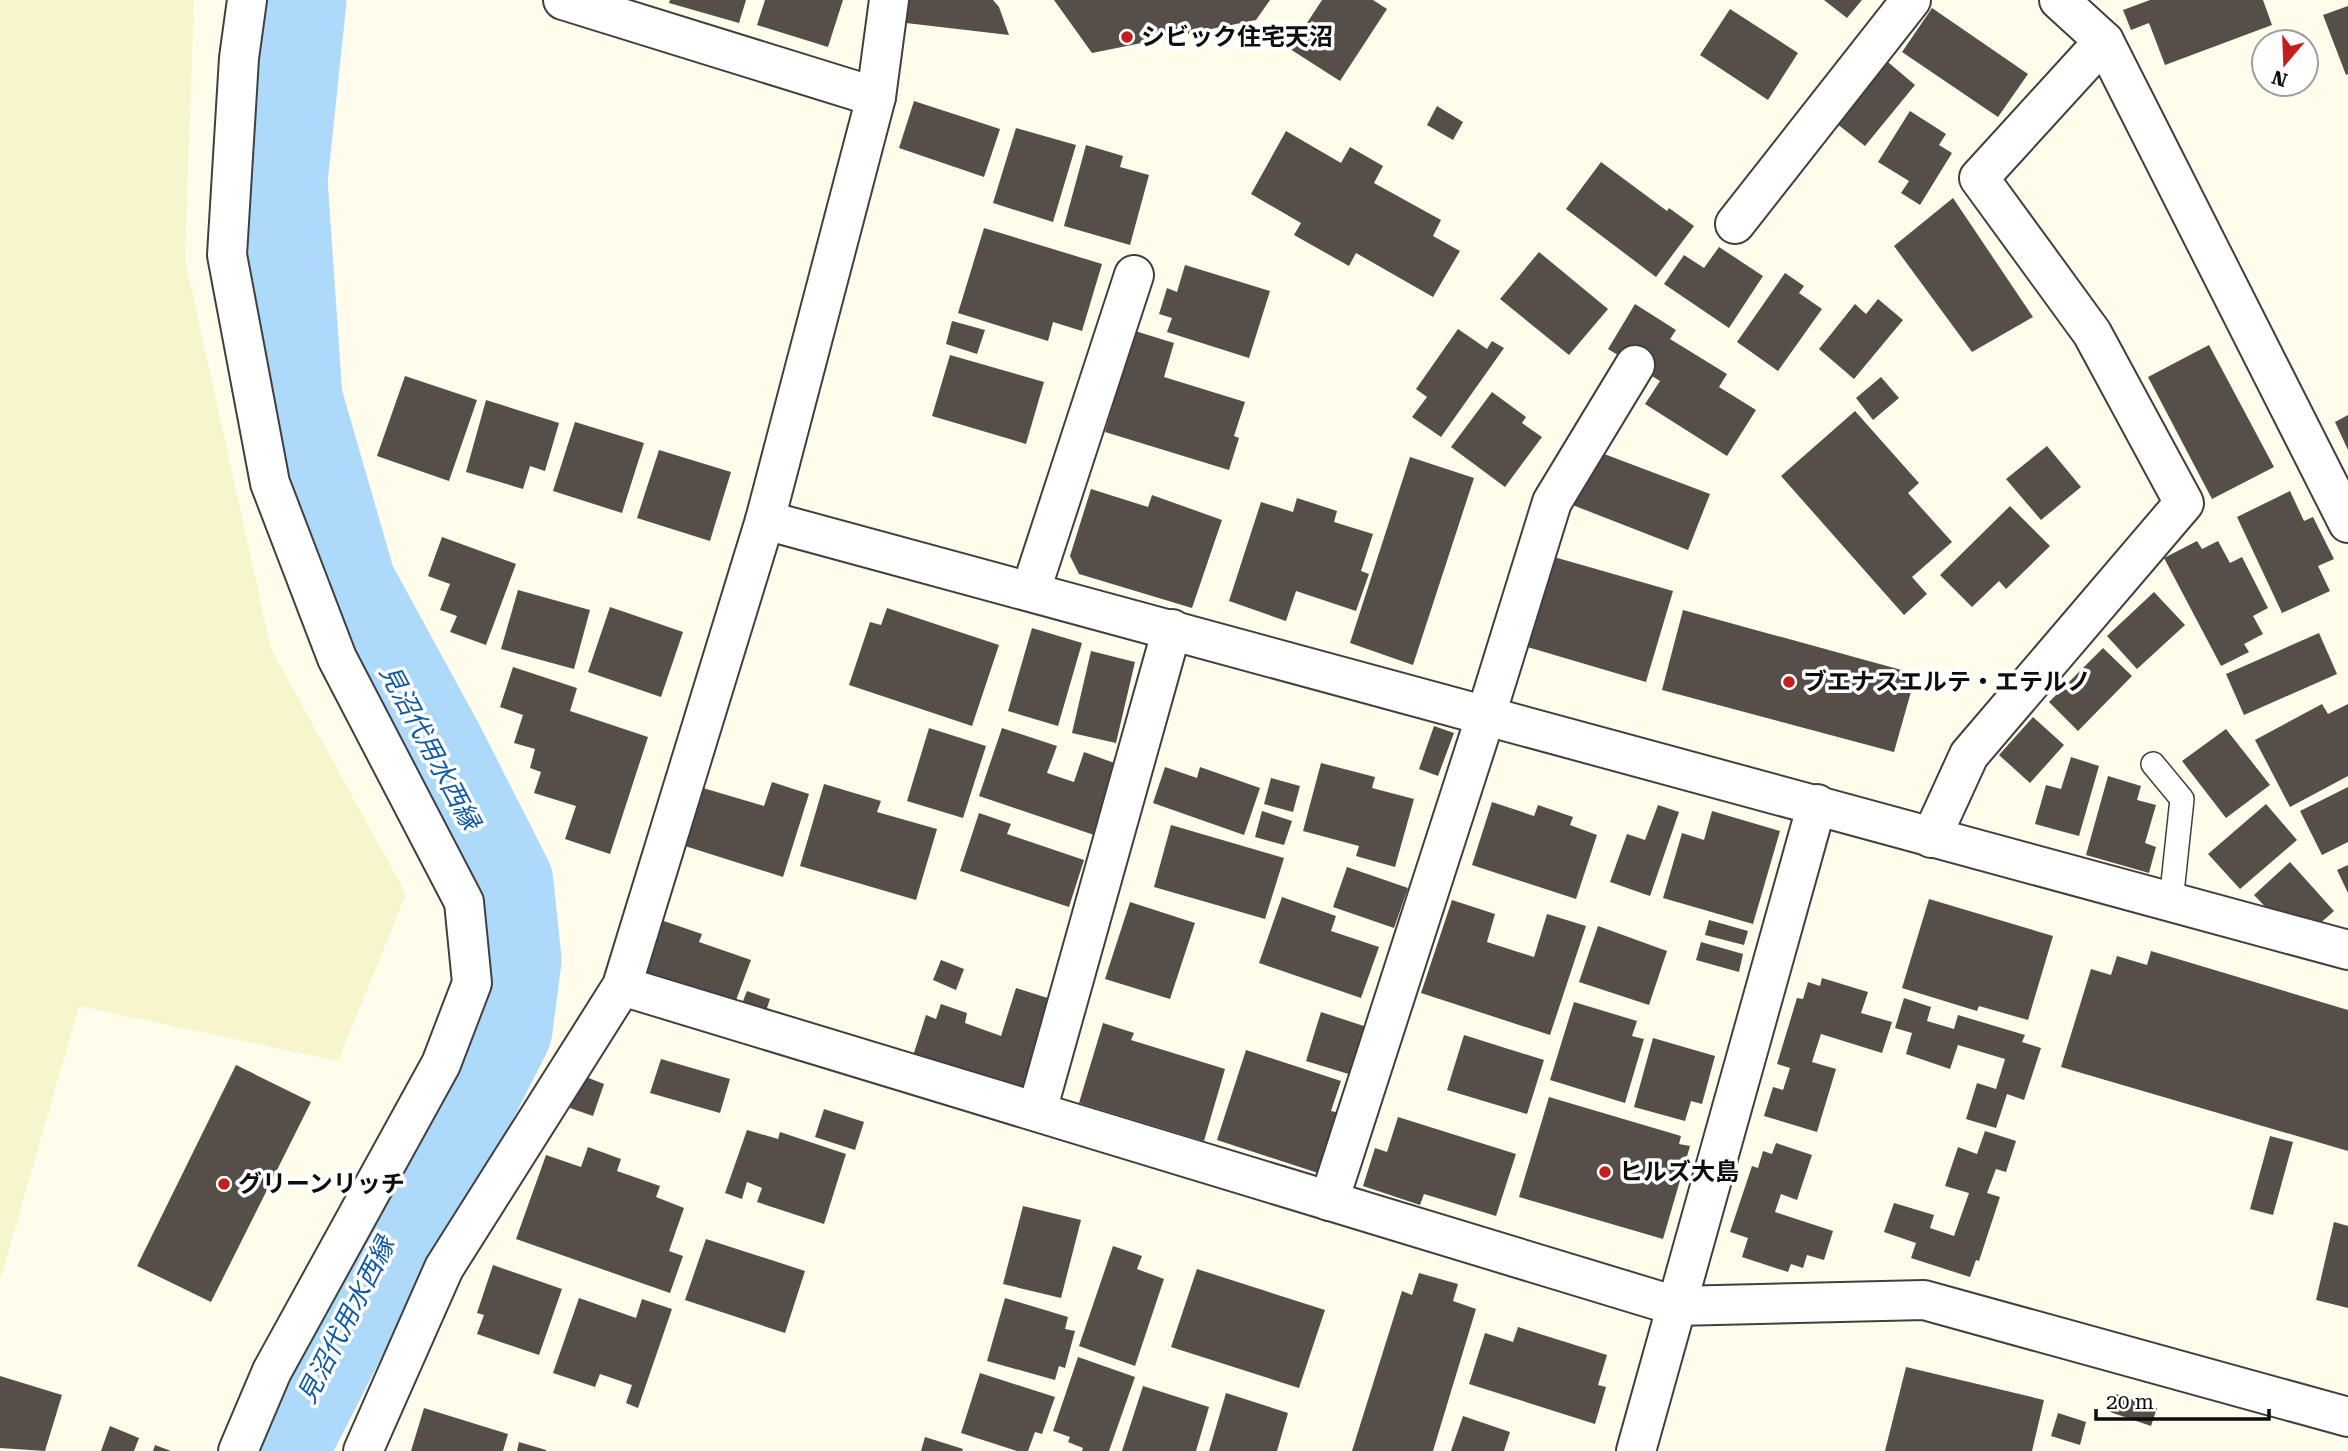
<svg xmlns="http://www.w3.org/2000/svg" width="2348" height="1451" font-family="'Roboto Serif','Noto Sans JP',serif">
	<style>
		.farmland { fill: #f7f5cb }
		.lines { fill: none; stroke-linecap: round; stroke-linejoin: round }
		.river { stroke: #add9fa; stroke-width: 103 }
		.building { fill: #564e48 }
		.lane-casing { stroke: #404040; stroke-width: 26 }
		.street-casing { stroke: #404040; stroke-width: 42 }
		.lane { stroke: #fff; stroke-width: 23 }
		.street { stroke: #fff; stroke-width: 38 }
		.poi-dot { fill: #c41f1d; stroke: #fff; stroke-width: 2.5 }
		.labels { text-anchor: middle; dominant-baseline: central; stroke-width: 7; stroke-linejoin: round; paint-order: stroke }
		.poi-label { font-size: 24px; font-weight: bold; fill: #0d0d0d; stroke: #fff; text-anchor: start }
		.water-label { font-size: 26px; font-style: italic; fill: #0f5aa5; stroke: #fff }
	</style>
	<rect width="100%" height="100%" fill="#fffcec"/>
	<path class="farmland" d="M 0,0 L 194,0 L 185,260 L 271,649 L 406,894 L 338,1061 L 79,1006 L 0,1280 Z"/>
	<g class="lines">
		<path class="river" d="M 279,1451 L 287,1429 L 365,1277 L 436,1157 L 501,1029 L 510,960 L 502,883 L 435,751 L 345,586 L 291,399 L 276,180 L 295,0"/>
	</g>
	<g class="building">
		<path d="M 670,0 L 746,0 L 739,23 L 669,3 Z"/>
		<path d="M 765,0 L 843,0 L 828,47 L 757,25 Z"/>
		<path d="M 908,0 L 993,0 L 999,7 L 1009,35 L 906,23 Z"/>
		<path d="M 1054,0 L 1270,0 L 1256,20 L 1092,53 Z"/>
		<path d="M 1322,0 L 1373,0 L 1387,9 L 1340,81 L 1290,49 Z"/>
		<path d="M 1824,0 L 1862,0 L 1847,18 Z"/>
		<path d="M 2150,0 L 2263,0 L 2272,25 L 2165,65 L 2149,23 L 2131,30 L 2123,10 Z"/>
		<path d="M 2348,6 L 2348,74 L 2346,75 L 2323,15 Z"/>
		<path d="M 1932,8 L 2028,74 L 1998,117 L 1902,52 Z"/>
		<path d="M 1730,9 L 1798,53 L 1768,100 L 1700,55 Z"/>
		<path d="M 1882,57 L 1915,85 L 1865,146 L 1831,119 Z"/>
		<path d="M 914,101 L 1000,129 L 984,177 L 899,148 Z"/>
		<path d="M 1437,106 L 1463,122 L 1453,140 L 1427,125 Z"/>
		<path d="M 1910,111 L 1946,134 L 1939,145 L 1952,153 L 1920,205 L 1901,193 L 1909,181 L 1878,162 Z"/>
		<path d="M 1016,128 L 1076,145 L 1053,222 L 993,203 Z"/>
		<path d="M 1286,131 L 1341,163 L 1350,147 L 1383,166 L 1374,183 L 1441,220 L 1433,236 L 1460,251 L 1433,297 L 1356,253 L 1349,266 L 1294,235 L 1301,223 L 1251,194 Z"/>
		<path d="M 1086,145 L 1123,156 L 1120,167 L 1149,175 L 1130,245 L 1064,226 Z"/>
		<path d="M 1601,162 L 1667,211 L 1669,208 L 1694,226 L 1656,277 L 1566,209 Z"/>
		<path d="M 1953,198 L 2033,317 L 1972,352 L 1894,246 Z"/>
		<path d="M 984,228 L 1102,264 L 1082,331 L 1053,322 L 1048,341 L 958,313 Z"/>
		<path d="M 1719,247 L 1763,276 L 1729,328 L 1664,284 L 1684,255 L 1704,268 Z"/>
		<path d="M 1539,252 L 1608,309 L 1569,355 L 1500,299 Z"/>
		<path d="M 1185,265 L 1270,291 L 1249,358 L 1167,332 L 1172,318 L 1159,314 L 1167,288 L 1177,292 Z"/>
		<path d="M 1785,273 L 1804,286 L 1799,293 L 1822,309 L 1778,371 L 1737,342 Z"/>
		<path d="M 1878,299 L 1903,320 L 1854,379 L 1819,349 L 1855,304 L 1866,314 Z"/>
		<path d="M 1635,304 L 1676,330 L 1670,339 L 1727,374 L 1719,387 L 1756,410 L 1727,456 L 1645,404 L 1660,381 L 1608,349 Z"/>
		<path d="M 952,321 L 985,330 L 977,354 L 946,344 Z"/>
		<path d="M 1458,329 L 1487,349 L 1492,341 L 1504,348 L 1441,437 L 1412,417 L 1427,397 L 1416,389 Z"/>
		<path d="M 1135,331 L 1174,343 L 1164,377 L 1245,402 L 1234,436 L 1239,438 L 1229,470 L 1105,432 Z"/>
		<path d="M 2209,345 L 2274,467 L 2212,499 L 2148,377 Z"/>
		<path d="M 950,355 L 1044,382 L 1026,444 L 932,416 Z"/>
		<path d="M 405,376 L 477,400 L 449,481 L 377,456 Z"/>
		<path d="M 1881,377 L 1899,398 L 1873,420 L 1856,398 Z"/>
		<path d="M 1492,392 L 1526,417 L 1522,423 L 1542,437 L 1505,487 L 1451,447 Z"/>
		<path d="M 486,400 L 559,423 L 545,471 L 530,466 L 523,489 L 466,472 Z"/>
		<path d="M 1855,411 L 1919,483 L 1908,493 L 1952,542 L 1912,577 L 1927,594 L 1904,615 L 1781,476 Z"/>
		<path d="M 2348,415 L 2348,450 L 2335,422 Z"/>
		<path d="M 575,422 L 644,443 L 622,513 L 553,491 Z"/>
		<path d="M 2047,446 L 2081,487 L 2041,520 L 2006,479 Z"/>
		<path d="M 1591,449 L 1710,494 L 1688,550 L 1570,504 Z"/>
		<path d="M 659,450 L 731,472 L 710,541 L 637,518 Z"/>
		<path d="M 1410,457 L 1474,478 L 1413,665 L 1350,643 Z"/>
		<path d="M 1091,489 L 1148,507 L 1152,495 L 1222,520 L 1192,608 L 1079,574 L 1070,556 Z"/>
		<path d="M 2290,491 L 2304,521 L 2313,517 L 2334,559 L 2318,566 L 2330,591 L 2282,613 L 2237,517 Z"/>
		<path d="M 1297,498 L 1337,511 L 1334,522 L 1373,534 L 1361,571 L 1369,574 L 1356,611 L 1296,591 L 1286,621 L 1229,601 L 1261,502 L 1293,512 Z"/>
		<path d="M 2010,506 L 2050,546 L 2006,589 L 1999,581 L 1972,607 L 1940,575 Z"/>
		<path d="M 442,537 L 516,564 L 486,645 L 450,632 L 457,616 L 440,610 L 450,584 L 428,576 Z"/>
		<path d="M 2197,541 L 2202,549 L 2218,541 L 2230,563 L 2242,557 L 2268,608 L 2253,616 L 2263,634 L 2244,644 L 2249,652 L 2221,666 L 2164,558 Z"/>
		<path d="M 1547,555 L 1673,591 L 1646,682 L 1521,645 Z"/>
		<path d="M 518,590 L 590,610 L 574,669 L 501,649 Z"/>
		<path d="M 2154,592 L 2185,625 L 2137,669 L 2107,636 Z"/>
		<path d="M 610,607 L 683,632 L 661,697 L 588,672 Z"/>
		<path d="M 887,608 L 999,645 L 972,726 L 849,685 L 870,622 L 881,625 Z"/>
		<path d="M 1683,610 L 1916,674 L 1894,752 L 1662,690 Z"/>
		<path d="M 1032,628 L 1082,643 L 1058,726 L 1008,711 Z"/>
		<path d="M 2319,633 L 2337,674 L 2244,715 L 2226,674 Z"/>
		<path d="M 2103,648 L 2132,676 L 2078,731 L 2049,702 Z"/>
		<path d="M 1091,651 L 1135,662 L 1116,743 L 1072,733 Z"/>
		<path d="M 513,667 L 577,688 L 570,711 L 648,737 L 610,854 L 565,839 L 576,806 L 534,793 L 541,772 L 530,768 L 535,749 L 514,743 L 523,715 L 500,707 Z"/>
		<path d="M 2322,704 L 2328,714 L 2348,704 L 2348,776 L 2290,807 L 2255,740 Z"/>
		<path d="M 2033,717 L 2064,745 L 2030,783 L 1999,755 Z"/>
		<path d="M 1434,726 L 1454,733 L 1438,776 L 1419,769 Z"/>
		<path d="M 929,728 L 986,746 L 963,818 L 907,801 Z"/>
		<path d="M 1002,728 L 1057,746 L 1047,773 L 1074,782 L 1084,752 L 1120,765 L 1097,836 L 979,796 Z"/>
		<path d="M 2226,729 L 2270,785 L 2226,818 L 2182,761 Z"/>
		<path d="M 2071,757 L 2099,766 L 2079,836 L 2035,824 L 2046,785 L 2061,789 Z"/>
		<path d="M 1321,763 L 1375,777 L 1372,788 L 1414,799 L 1395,867 L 1356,856 L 1359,846 L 1303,831 Z"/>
		<path d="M 1165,767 L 1197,778 L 1200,767 L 1260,788 L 1244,835 L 1153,803 Z"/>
		<path d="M 2108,776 L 2141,786 L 2137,800 L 2156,805 L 2145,843 L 2156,847 L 2149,873 L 2086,855 Z"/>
		<path d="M 1271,778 L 1300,786 L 1293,812 L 1264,804 Z"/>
		<path d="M 772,782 L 809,794 L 783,877 L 685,846 L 703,788 L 764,806 Z"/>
		<path d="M 824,784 L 881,801 L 877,812 L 937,829 L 916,900 L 800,866 Z"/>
		<path d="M 2348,787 L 2348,842 L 2322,855 L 2300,811 Z"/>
		<path d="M 1492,802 L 1534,816 L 1538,805 L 1573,817 L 1570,825 L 1597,835 L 1576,899 L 1472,865 Z"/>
		<path d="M 2266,804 L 2297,840 L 2240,889 L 2208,854 Z"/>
		<path d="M 1658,805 L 1679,812 L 1650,896 L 1610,882 L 1627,834 L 1645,840 Z"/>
		<path d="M 1262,811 L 1292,821 L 1284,845 L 1255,837 Z"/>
		<path d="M 1712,811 L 1780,831 L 1753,924 L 1663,898 L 1682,833 L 1704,840 Z"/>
		<path d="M 979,813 L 1011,824 L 1007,834 L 1084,860 L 1069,907 L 960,871 Z"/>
		<path d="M 1171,825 L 1284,858 L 1265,919 L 1154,887 Z"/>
		<path d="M 2290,862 L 2334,911 L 2316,927 L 2298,916 L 2278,920 L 2254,895 Z"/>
		<path d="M 2348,865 L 2348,893 L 2337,870 Z"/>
		<path d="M 1347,867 L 1408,888 L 1394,928 L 1333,907 Z"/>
		<path d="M 1282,897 L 1336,916 L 1331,931 L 1379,947 L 1361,998 L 1259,963 Z"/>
		<path d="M 1929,899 L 2053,936 L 2028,1020 L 1979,1006 L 1977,1011 L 1902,988 Z"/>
		<path d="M 1452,900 L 1495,914 L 1487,942 L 1534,957 L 1547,914 L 1586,926 L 1550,1035 L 1421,993 Z"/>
		<path d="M 1130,902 L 1195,923 L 1170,999 L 1105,979 Z"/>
		<path d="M 649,916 L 702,934 L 699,942 L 751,960 L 732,1011 L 628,974 Z"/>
		<path d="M 1709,920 L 1748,931 L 1744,945 L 1705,935 Z"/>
		<path d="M 1598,926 L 1667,951 L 1649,1005 L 1579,982 Z"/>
		<path d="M 1701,942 L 1743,954 L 1739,972 L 1696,960 Z"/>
		<path d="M 2151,951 L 2348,1010 L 2348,1151 L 2061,1067 L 2091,969 L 2111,975 L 2117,956 L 2147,965 Z"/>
		<path d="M 941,960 L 964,969 L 956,990 L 933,980 Z"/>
		<path d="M 1822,978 L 1868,992 L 1861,1013 L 1892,1022 L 1882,1053 L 1821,1034 L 1812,1062 L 1836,1069 L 1817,1132 L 1764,1116 L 1773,1087 L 1783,1090 L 1790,1068 L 1777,1064 L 1797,998 L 1803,999 L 1808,982 L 1820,986 Z"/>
		<path d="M 1016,988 L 1054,1000 L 1023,1092 L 913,1056 L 926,1015 L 936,1019 L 941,1004 L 967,1013 L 965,1023 L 1001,1036 Z"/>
		<path d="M 747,991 L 770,999 L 762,1023 L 738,1014 Z"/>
		<path d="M 1904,998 L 1931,1007 L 1927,1021 L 1954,1029 L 1958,1015 L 2025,1035 L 2022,1042 L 2041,1048 L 2024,1100 L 2007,1094 L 1996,1128 L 1966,1119 L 1977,1083 L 1996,1089 L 2005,1059 L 1958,1045 L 1950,1069 L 1906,1054 L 1912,1033 L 1895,1028 Z"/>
		<path d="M 1574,1002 L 1637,1021 L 1632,1036 L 1644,1039 L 1625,1103 L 1550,1080 Z"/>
		<path d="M 1321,1012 L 1367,1027 L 1352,1075 L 1306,1061 Z"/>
		<path d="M 1103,1023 L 1134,1033 L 1131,1040 L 1225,1069 L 1204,1141 L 1079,1103 Z"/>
		<path d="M 1464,1035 L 1544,1060 L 1527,1114 L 1447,1090 Z"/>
		<path d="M 1653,1038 L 1715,1056 L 1702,1104 L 1691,1101 L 1685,1121 L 1634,1107 Z"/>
		<path d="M 1246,1050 L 1341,1081 L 1331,1111 L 1341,1113 L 1321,1174 L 1217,1140 Z"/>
		<path d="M 661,1059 L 730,1079 L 720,1113 L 650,1093 Z"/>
		<path d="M 236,1065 L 311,1102 L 211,1302 L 137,1266 Z"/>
		<path d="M 581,1075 L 604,1084 L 593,1116 L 570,1108 Z"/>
		<path d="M 1549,1097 L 1681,1136 L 1679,1144 L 1690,1146 L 1663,1239 L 1519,1197 Z"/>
		<path d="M 824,1109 L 864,1122 L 855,1150 L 815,1137 Z"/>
		<path d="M 1398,1117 L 1516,1154 L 1496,1216 L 1424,1194 L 1420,1205 L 1363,1186 L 1375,1148 L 1387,1152 Z"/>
		<path d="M 747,1130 L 778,1139 L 780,1132 L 846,1154 L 824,1224 L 757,1202 L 762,1188 L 747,1182 L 742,1199 L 725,1193 Z"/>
		<path d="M 1985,1131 L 2016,1141 L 2006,1172 L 1996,1169 L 1987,1193 L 2000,1197 L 1979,1261 L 1976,1260 L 1970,1277 L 1911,1258 L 1916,1243 L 1884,1232 L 1894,1203 L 1934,1215 L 1930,1228 L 1954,1236 L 1969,1193 L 1945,1186 L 1958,1147 L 1977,1154 Z"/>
		<path d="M 2270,1136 L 2293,1142 L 2273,1215 L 2250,1209 Z"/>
		<path d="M 1776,1143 L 1812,1155 L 1797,1200 L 1781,1194 L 1775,1212 L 1833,1231 L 1824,1260 L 1807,1255 L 1803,1268 L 1791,1264 L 1788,1272 L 1742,1257 L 1748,1238 L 1730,1232 L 1752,1166 L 1758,1168 L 1763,1151 L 1772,1154 Z"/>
		<path d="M 588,1147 L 621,1159 L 617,1171 L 660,1186 L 656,1197 L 684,1208 L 669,1251 L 683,1256 L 670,1293 L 516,1239 L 546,1155 L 581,1167 Z"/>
		<path d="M 1023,1206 L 1081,1220 L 1061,1298 L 1003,1284 Z"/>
		<path d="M 2334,1222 L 2348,1226 L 2348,1308 L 2316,1300 Z"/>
		<path d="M 706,1239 L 805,1271 L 785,1333 L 685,1300 Z"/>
		<path d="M 1113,1246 L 1142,1256 L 1137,1269 L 1164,1279 L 1135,1366 L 1079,1346 Z"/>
		<path d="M 493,1265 L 562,1289 L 539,1355 L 477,1334 L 484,1315 L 477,1313 Z"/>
		<path d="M 1197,1269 L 1325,1310 L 1299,1388 L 1171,1347 Z"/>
		<path d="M 1419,1273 L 1458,1284 L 1453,1301 L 1476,1309 L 1433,1451 L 1352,1451 L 1402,1291 L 1412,1295 Z"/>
		<path d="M 579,1298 L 636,1318 L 642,1299 L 672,1309 L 638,1408 L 626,1403 L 632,1385 L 600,1374 L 595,1387 L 553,1373 Z"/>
		<path d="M 1005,1298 L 1068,1317 L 1065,1329 L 1075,1331 L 1065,1368 L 1059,1366 L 1055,1380 L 987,1361 Z"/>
		<path d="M 1518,1327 L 1607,1355 L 1598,1385 L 1606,1387 L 1595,1424 L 1469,1384 L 1485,1333 L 1513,1342 Z"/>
		<path d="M 1078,1357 L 1135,1377 L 1109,1451 L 1082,1451 L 1083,1448 L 1068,1442 L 1070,1437 L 1053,1431 Z"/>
		<path d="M 1906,1367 L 2044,1400 L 2032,1451 L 1885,1451 Z"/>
		<path d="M 980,1373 L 1055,1397 L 1042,1434 L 1035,1432 L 1028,1451 L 1017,1451 L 961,1433 Z"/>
		<path d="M 0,1376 L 62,1395 L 45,1451 L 0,1448 Z"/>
		<path d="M 1143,1386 L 1209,1407 L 1196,1451 L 1122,1451 Z"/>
		<path d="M 1226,1393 L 1288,1413 L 1277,1451 L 1209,1451 Z"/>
		<path d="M 2116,1394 L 2157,1408 L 2151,1426 L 2110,1412 Z"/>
		<path d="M 424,1408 L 508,1434 L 503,1451 L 411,1451 Z"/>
		<path d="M 2058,1413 L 2086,1422 L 2080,1445 L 2051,1436 Z"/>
		<path d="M 1463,1416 L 1510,1432 L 1504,1451 L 1451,1451 Z"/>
		<path d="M 110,1426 L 139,1438 L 134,1451 L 101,1451 Z"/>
		<path d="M 925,1437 L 963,1449 L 962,1451 L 921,1451 Z"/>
		<path d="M 519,1442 L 546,1450 L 546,1451 L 517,1451 Z"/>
		<path d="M 155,1445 L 171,1451 L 153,1451 Z"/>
	</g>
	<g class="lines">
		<defs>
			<path id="lane" d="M 2153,764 L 2182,799 L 2171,902"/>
			<g id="street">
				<path d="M 563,0 L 876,97"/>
				<path d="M 2059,0 L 2104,41 L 2348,523"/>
				<path d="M 1735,224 L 1911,0"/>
				<path d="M 765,520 L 2348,950"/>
				<path d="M 1031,590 L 1134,275"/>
				<path d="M 1931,838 L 1969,755 L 2184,503 L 2092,333 L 1979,178 L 2104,41"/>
				<path d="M 622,986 L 1676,1306 L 1924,1300 L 2348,1417"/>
				<path d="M 1037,1111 L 1172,629"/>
				<path d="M 1329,1201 L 1486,715 L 1552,502 L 1635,365"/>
				<path d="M 238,1451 L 272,1371 L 441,1064 L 472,983 L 464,902 L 337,658 L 270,483 L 227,255 L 239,58 L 247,0"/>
				<path d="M 363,1451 L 444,1268 L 622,986 L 765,520 L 876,97 L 889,0"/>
				<path d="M 1636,1451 L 1817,804"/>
			</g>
		</defs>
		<use href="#lane" class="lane-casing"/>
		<use href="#street" class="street-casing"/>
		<use href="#lane" class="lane"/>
		<use href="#street" class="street"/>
	</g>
	<g class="poi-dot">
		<circle cx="1127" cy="37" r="7"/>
		<circle cx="1789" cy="682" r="7"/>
		<circle cx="1605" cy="1172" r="7"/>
		<circle cx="224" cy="1184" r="7"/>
	</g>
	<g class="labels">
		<g class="poi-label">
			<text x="1141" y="37">シビック住宅天沼</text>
			<text x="1803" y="682">ブエナスエルテ・エテルノ</text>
			<text x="1619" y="1172">ヒルズ大島</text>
			<text x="238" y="1184">グリーンリッチ</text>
		</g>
		<g class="water-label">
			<text transform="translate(430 747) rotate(62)">見沼代用水西縁</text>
			<text transform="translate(346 1320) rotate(-63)">見沼代用水西縁</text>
		</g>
	</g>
	<g transform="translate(2285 63) rotate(199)"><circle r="33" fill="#ffffff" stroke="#9e9e9e" stroke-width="2"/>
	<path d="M0-5L12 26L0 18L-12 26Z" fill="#c41f1d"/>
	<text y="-10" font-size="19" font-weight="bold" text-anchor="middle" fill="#0d0d0d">N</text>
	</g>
	<path d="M2096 1409v10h173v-10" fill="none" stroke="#0d0d0d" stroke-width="3.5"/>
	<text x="2106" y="1409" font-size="21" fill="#0d0d0d" stroke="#ffffff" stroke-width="5" paint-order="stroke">20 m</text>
</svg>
